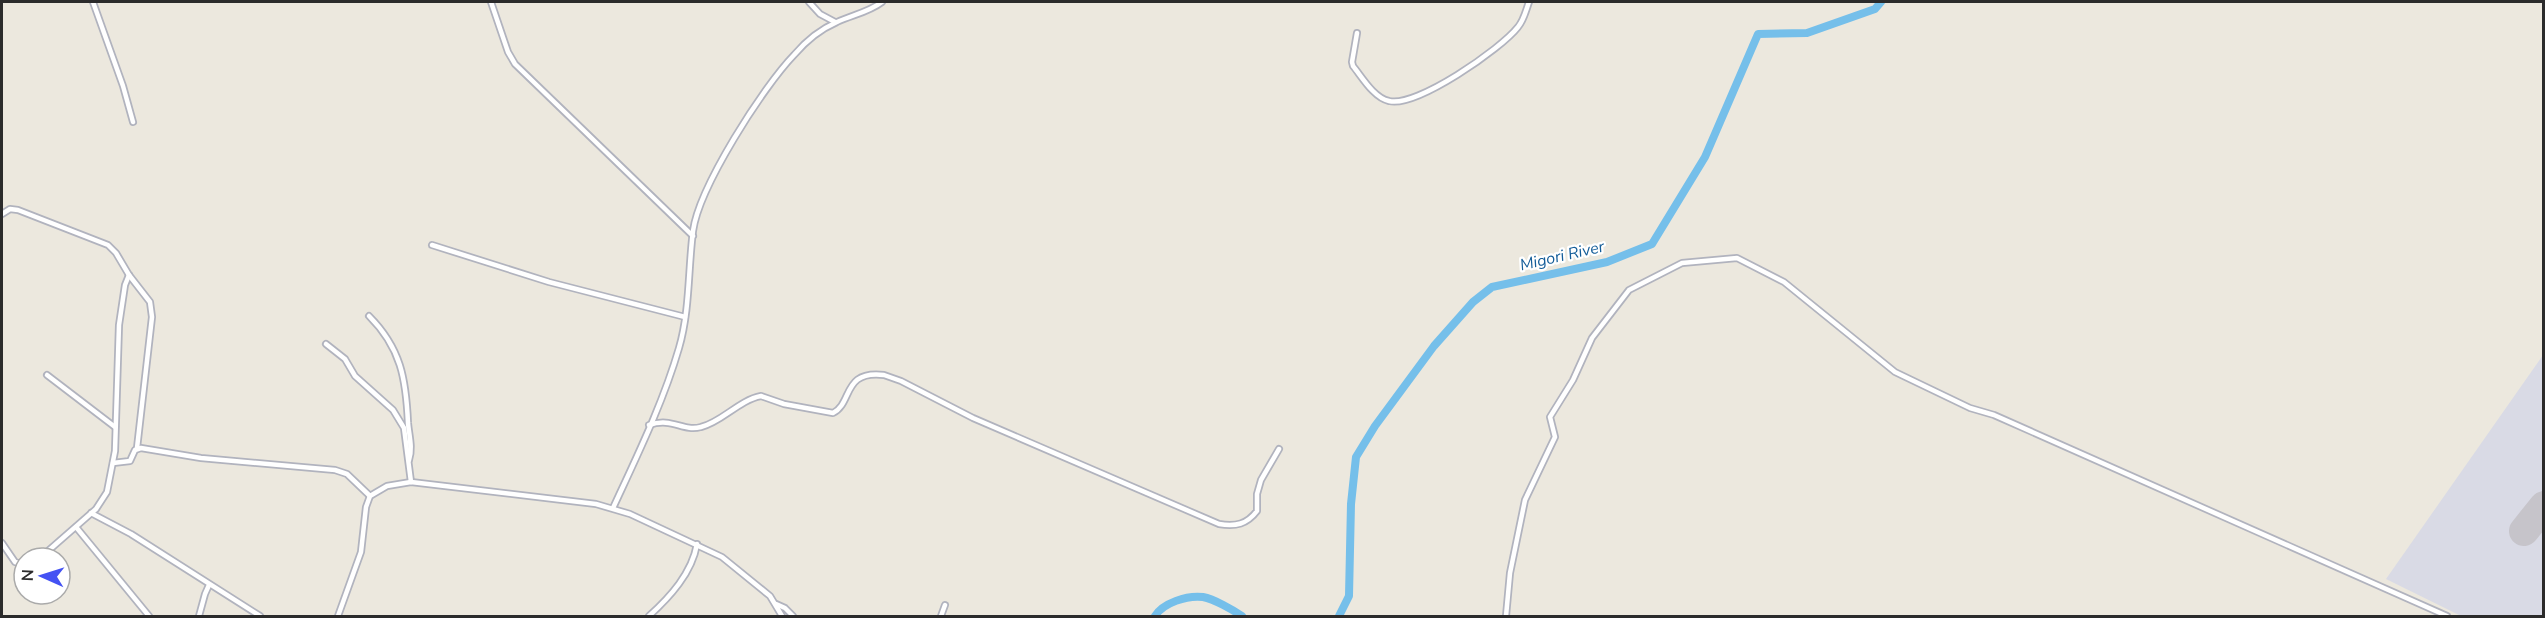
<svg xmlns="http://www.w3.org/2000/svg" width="2545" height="618" font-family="'Nunito Sans',sans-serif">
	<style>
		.airport { fill: #d9dae5 }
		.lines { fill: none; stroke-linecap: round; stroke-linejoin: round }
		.river { stroke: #75bfea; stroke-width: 8 }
		.runway { stroke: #c6c4ca; stroke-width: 30 }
		.minor-casing { stroke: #b1b3be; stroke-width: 8 }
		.minor { stroke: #fff; stroke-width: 4.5 }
		.labels { text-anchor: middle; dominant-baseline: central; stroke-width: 4.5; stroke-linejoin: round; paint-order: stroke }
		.water-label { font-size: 16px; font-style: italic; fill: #135c98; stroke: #fff }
	</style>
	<rect width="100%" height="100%" fill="#ece8de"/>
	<path class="airport" d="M 2543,355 L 2543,616 L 2461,616 L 2386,579 Z"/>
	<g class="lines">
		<g class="river">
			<path d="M 1155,616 C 1163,603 1187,595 1203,597 C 1214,599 1233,610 1242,616"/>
			<path d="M 1339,616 L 1349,596 L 1351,504 L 1356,457 L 1375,426 L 1434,346 L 1473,302 L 1492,287 L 1607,262 L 1652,244 L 1705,157 L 1758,34 L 1807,33 L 1875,9 L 1881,2"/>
		</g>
		<path class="runway" d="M 2524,531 L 2544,506"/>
		<defs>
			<g id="minor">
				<path d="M 93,2 L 123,86 L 133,122"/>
				<path d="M 491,2 L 508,52 L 515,64 L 693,236"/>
				<path d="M 809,2 L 820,14 L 835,22"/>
				<path d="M 1357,33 L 1352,62 L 1353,66 C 1362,77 1374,98 1389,101 C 1416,108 1501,49 1518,27 C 1524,20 1526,10 1529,2"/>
				<path d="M 2,214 L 10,209 L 18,210 L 108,245 L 116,253 L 129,275 L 150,302 L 152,317 L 137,448"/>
				<path d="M 432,245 L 549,282 L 685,317"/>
				<path d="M 369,316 C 401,348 406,379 408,423 C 409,435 413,448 409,460"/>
				<path d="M 326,344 L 345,359 L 355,376 L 393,410 L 404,428 L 411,482"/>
				<path d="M 47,375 L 115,427"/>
				<path d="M 649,425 C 673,417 682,432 701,427 C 722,422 739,400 761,396 L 784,404 L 833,413 C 853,403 842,370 884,375 L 901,381 L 973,418 L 1219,524 C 1236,527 1247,524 1257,511 L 1257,494 L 1261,480 L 1279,449"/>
				<path d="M 113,463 L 130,461 L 135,450 L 141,448 L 201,458 L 335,470 L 347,474 L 370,496"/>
				<path d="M 613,508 C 637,456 663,403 679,348 C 690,310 688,270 693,231 C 699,187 763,87 794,55 C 805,42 821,29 837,22 C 852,15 869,12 882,2"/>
				<path d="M 91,513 L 131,534 L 260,616"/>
				<path d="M 76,527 L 149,616"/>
				<path d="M 2,543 L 15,562 L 24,565"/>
				<path d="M 40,558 L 96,509 L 107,492 L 115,451 L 119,325 L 125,285 L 129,275"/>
				<path d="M 776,604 L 785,608 L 793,616"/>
				<path d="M 199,616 L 205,594 L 209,585"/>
				<path d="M 338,616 L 361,552 L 366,507 L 370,496 L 387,486 L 411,482 L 596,504 L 630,514 L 722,557 L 770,596 L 782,616"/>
				<path d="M 649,616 C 670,597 692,573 697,544"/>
				<path d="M 941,616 L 945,605"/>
				<path d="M 1506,616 L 1510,573 L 1525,500 L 1555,437 L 1550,417 L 1573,380 L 1592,338 L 1629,290 L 1682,263 L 1737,258 L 1784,282 L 1895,372 L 1970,408 L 1994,415 L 2447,616"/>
			</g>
		</defs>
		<use href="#minor" class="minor-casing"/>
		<use href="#minor" class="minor"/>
	</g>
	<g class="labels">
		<g class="water-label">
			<text transform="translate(1562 256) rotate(-13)">Migori River</text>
		</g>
	</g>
	<rect width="2545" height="618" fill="none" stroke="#2b2b2b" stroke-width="6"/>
	<g transform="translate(42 576) rotate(273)"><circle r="28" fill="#ffffff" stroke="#aaaaaa" stroke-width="1.5"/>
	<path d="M0-4.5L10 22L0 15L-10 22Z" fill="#4452f3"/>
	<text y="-9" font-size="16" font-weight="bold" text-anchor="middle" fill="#2b2b2b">N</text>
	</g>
</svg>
